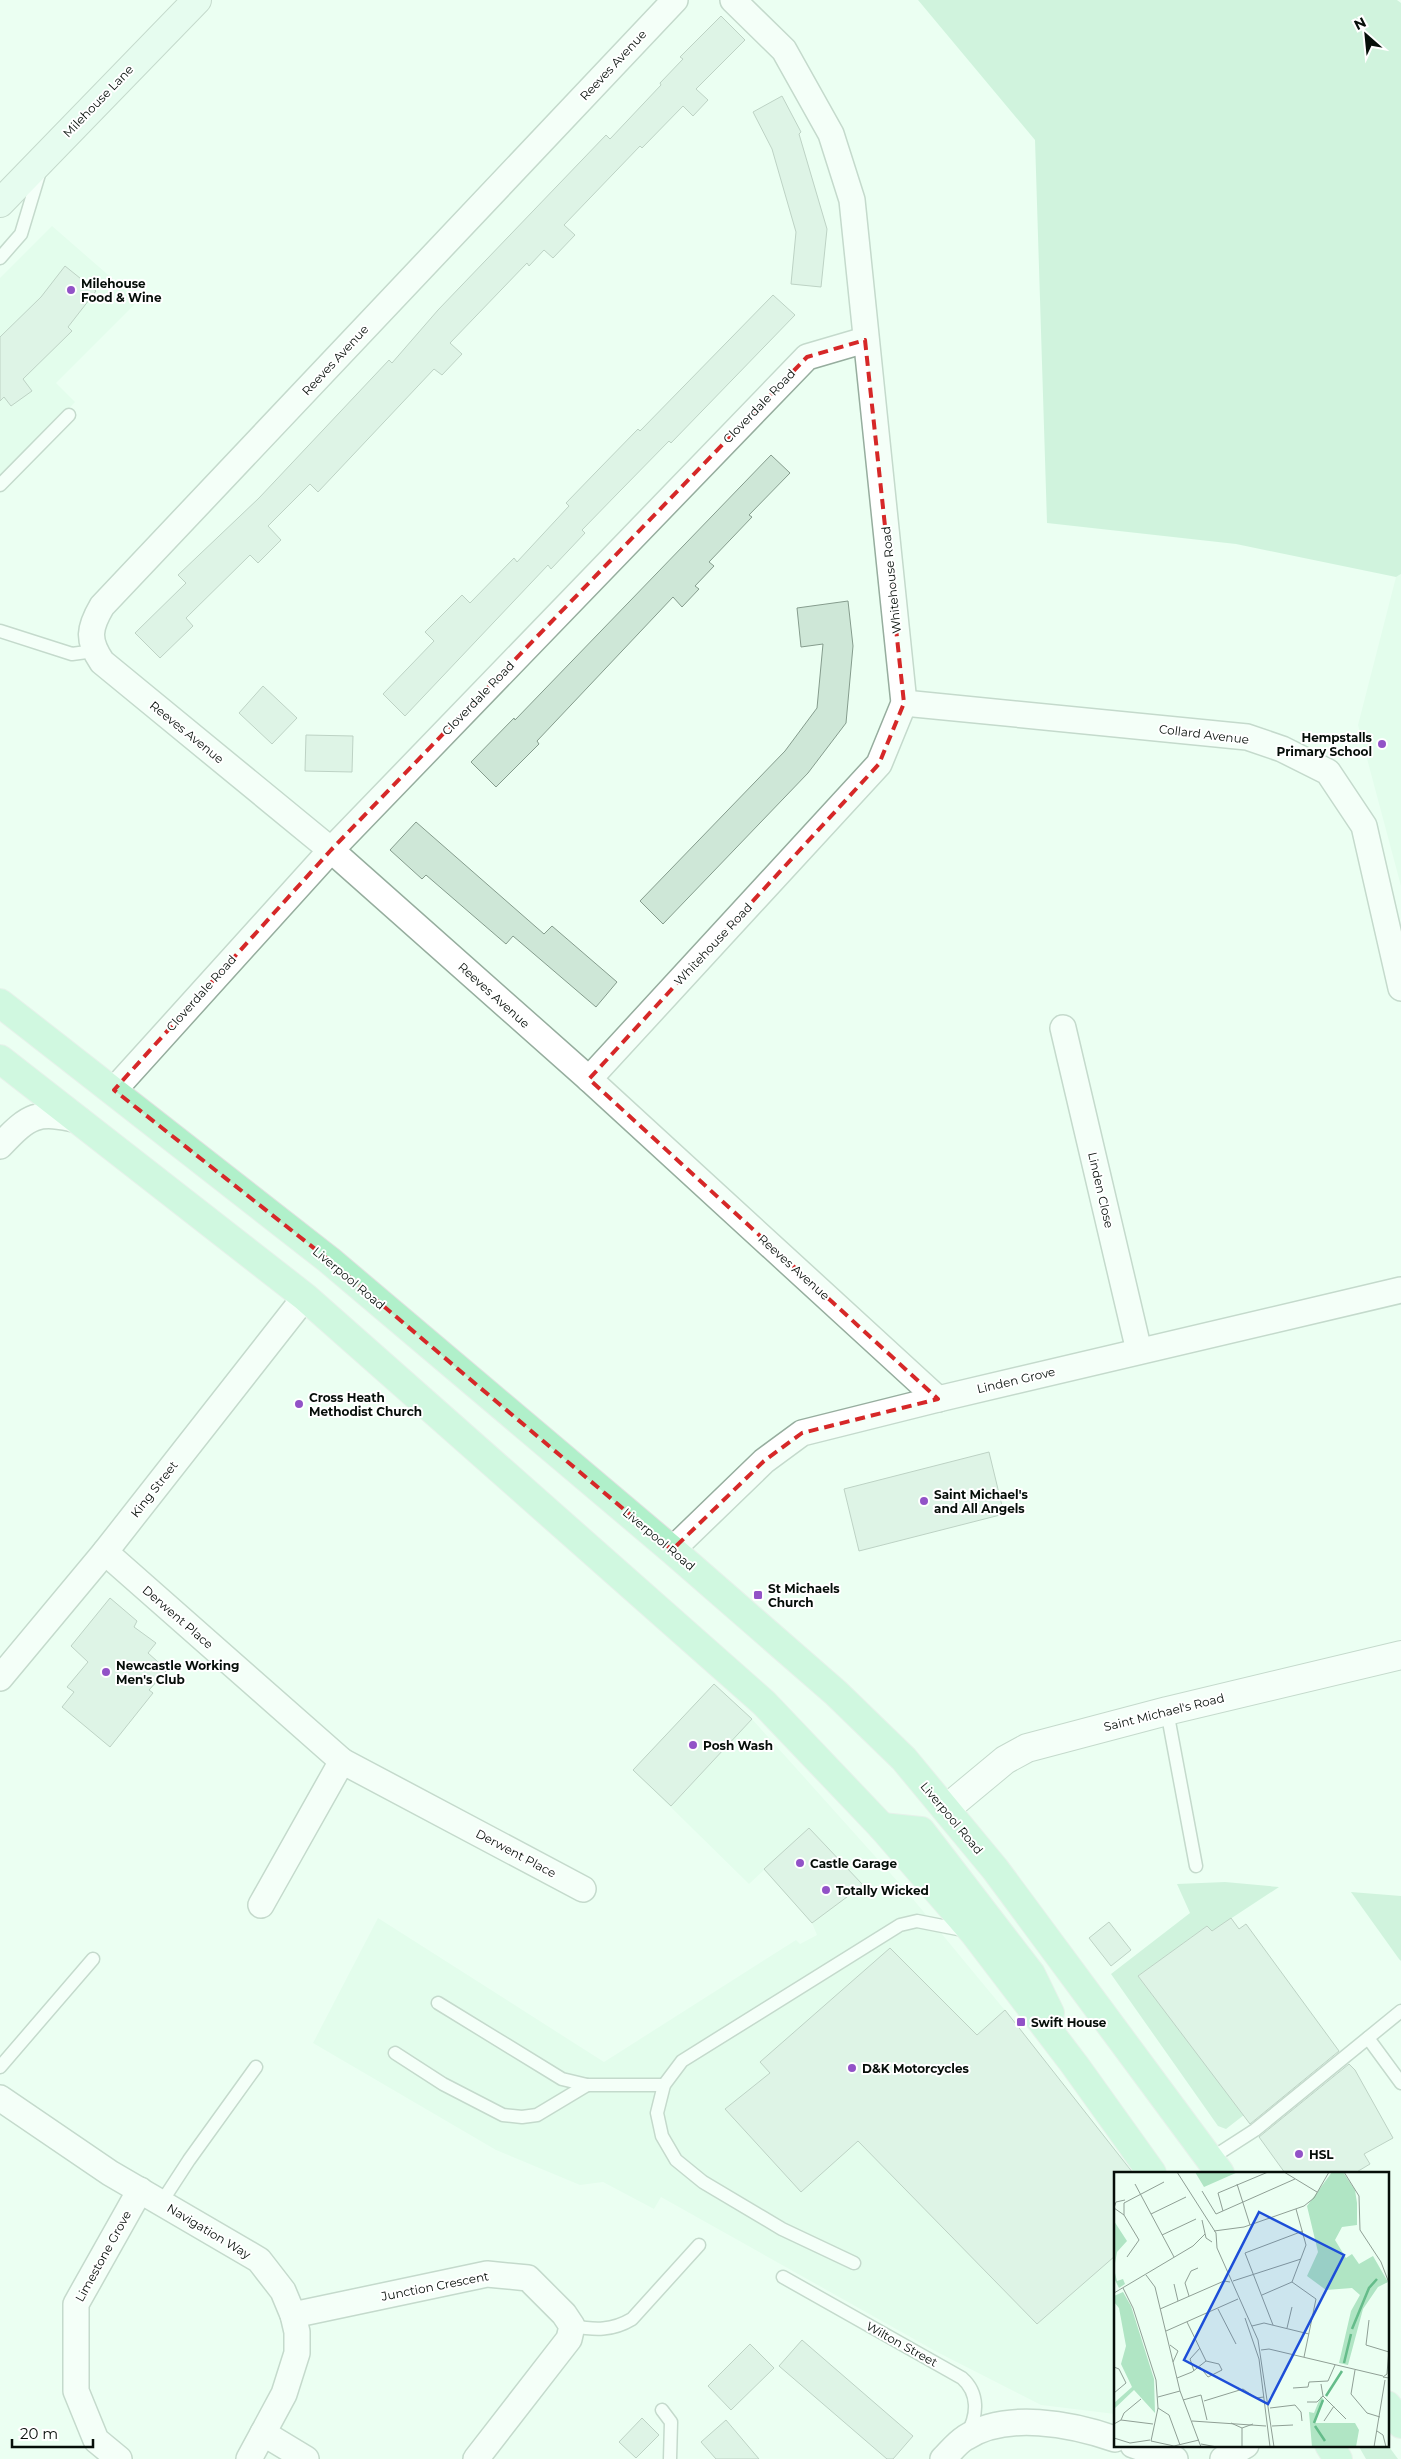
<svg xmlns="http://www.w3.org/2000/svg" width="1401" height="2459" font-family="Montserrat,sans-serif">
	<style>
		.built { fill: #dafae5 }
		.green { fill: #b0e5c4 }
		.building { fill: #cee7d7; stroke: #859c8d }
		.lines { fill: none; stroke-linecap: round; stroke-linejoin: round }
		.service-casing { stroke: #96ad9e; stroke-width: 15 }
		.minor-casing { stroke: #96ad9e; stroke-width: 28 }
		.tertiary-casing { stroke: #96ad9e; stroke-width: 30 }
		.secondary-casing { stroke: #96ad9e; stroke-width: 30 }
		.trunk-casing { stroke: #e1e2e1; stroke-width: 30 }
		.service { stroke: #fff; stroke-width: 12 }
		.minor { stroke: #fff; stroke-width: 25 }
		.tertiary { stroke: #fff; stroke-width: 28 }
		.secondary { stroke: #e1f9eb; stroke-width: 28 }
		.trunk { stroke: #b0f0ca; stroke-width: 28 }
		.marked { fill: none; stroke: #d62828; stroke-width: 4; stroke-dasharray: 10 6; stroke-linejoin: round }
		.poi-dot { fill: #9252c7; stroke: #fff; stroke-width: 2 }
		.labels { text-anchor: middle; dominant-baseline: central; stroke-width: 4; stroke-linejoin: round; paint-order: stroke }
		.street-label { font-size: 12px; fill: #060e09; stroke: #fff }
		.poi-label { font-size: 12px; font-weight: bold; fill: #060e09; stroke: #fff; text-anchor: start }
		.inset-river { fill: none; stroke: #65bc8a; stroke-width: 2.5 }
		.inset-road { fill: none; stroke: #8f9f95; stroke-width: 1 }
		.view { fill: #1d4ed8; fill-opacity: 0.15; stroke: #1d4ed8; stroke-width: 2.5 }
		.inset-edge { fill: none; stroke: #060e09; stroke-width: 2.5 }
	</style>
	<rect width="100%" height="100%" fill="#ebfff2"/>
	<g class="built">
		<path d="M 52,226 L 138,301 L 56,383 L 75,402 L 0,479 L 0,278 Z"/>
		<path d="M 1401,574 L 1401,886 L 1358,725 L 1396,577 Z"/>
		<path d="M 714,1684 L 752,1719 L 908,1893 L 1008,2014 L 1038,2055 L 1133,2173 L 1115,2173 L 1115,2414 L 1041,2405 L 937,2352 L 661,2197 L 654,2209 L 603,2182 L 580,2185 L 496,2150 L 313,2043 L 378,1918 L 604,2062 L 796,1940 L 800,1944 L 817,1935 L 812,1923 L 764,1870 L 749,1884 L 633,1770 Z"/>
	</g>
	<g class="green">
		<path d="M 918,0 L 1397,0 L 1401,3 L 1401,574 L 1396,577 L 1236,544 L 1047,523 L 1035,140 Z"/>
		<path d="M 1225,1882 L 1279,1887 L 1212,1931 L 1207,1926 L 1138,1976 L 1244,2115 L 1226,2129 L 1218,2126 L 1111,1974 L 1190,1913 L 1177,1884 Z"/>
		<path d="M 1351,1892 L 1401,1896 L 1401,1961 L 1399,1959 Z"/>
		<path d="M 1387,2444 L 1398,2459 L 1366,2459 L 1358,2445 Z"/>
	</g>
	<g class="building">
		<path d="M 721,16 L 745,40 L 696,89 L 708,100 L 693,116 L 683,106 L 642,148 L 640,146 L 564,225 L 575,235 L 553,258 L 544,250 L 529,266 L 527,263 L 450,343 L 462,354 L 442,375 L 434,369 L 318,492 L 310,484 L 268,526 L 281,540 L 258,563 L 250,555 L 186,618 L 193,626 L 160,658 L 135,633 L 186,583 L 178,575 L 259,498 L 389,360 L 392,363 L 438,310 L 606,135 L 610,139 L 661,85 L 660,83 L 683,59 L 680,57 Z"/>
		<path d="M 782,96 L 801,132 L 799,134 L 827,229 L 821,287 L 791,284 L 796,232 L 772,149 L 753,112 Z"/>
		<path d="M 65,266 L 96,291 L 68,327 L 72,331 L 23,379 L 32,391 L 11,406 L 4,397 L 0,401 L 0,337 L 41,297 Z"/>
		<path d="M 773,295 L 795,315 L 671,443 L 669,441 L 619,492 L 582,530 L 585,533 L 551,569 L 548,565 L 405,716 L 383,694 L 434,641 L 425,632 L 462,595 L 470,603 L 514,558 L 517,562 L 569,506 L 566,503 L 597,471 L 638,429 L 640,431 Z"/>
		<path d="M 771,455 L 790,473 L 749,515 L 752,517 L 709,562 L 714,566 L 695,586 L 699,589 L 682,607 L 673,597 L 537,741 L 539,744 L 496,787 L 471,762 L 514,718 L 515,720 Z"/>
		<path d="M 848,601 L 853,646 L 846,723 L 808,773 L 663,924 L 640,901 L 785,751 L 817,708 L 823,644 L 801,647 L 797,608 Z"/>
		<path d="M 263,686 L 297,718 L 272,744 L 239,713 Z"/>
		<path d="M 306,735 L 353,736 L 352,772 L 305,771 Z"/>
		<path d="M 416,822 L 544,934 L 552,926 L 617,982 L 596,1007 L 513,936 L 506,944 L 426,875 L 422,879 L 390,850 Z"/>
		<path d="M 989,1452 L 1004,1514 L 859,1551 L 844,1489 Z"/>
		<path d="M 110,1598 L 137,1621 L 134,1627 L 156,1643 L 148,1653 L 167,1670 L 149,1690 L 153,1693 L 110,1747 L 62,1707 L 74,1692 L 67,1687 L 88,1662 L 71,1646 Z"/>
		<path d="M 714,1684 L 752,1719 L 671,1806 L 633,1770 Z"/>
		<path d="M 809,1828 L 863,1885 L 812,1923 L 764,1869 Z"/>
		<path d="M 1231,1918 L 1239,1929 L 1246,1924 L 1339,2051 L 1250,2124 L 1138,1976 L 1207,1926 L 1212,1931 Z"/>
		<path d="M 1109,1922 L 1131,1950 L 1111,1966 L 1089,1938 Z"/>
		<path d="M 890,1948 L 977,2035 L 1005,2010 L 1133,2173 L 1115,2173 L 1115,2256 L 1037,2324 L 858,2141 L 801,2192 L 725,2109 L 770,2073 L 760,2062 Z"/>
		<path d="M 1349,2064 L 1355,2070 L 1393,2138 L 1364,2154 L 1370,2164 L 1355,2173 L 1285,2173 L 1259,2137 Z"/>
		<path d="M 802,2340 L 913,2436 L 893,2459 L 887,2459 L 779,2366 Z"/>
		<path d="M 750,2344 L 774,2368 L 731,2410 L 708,2386 Z"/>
		<path d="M 642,2418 L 659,2435 L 636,2458 L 619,2442 Z"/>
		<path d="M 726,2420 L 759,2459 L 716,2459 L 701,2442 Z"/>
	</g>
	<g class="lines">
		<defs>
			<g id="service">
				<path d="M 0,258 L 21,234 L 40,171"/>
				<path d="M 0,485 L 69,415"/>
				<path d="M 0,631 L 72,654 L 94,651"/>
				<path d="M 1167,1711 L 1196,1866"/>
				<path d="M 438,2003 L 562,2079 L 587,2085 L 664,2085"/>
				<path d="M 1368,2038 L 1401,2083"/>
				<path d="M 395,2053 L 443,2084 L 503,2115 L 522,2117 L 537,2115 L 587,2085"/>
				<path d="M 0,2067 L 93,1959"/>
				<path d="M 1210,2159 L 1255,2130 L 1401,2011"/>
				<path d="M 161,2203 L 189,2160 L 256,2067"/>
				<path d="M 854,2263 L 782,2229 L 703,2182 L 676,2160 L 662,2136 L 657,2113 L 664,2085 L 682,2061 L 900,1925 L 917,1921 L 968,1931"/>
				<path d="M 783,2277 L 962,2378 C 979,2393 978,2415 967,2434"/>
				<path d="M 572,2326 C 595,2330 612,2331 632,2319 L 699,2245"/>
				<path d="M 662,2410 L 671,2422 L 670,2459"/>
			</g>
			<g id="minor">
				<path d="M 675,0 L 102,606 C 89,628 87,640 102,662 L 331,850 L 589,1079 L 938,1399"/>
				<path d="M 904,703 L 1247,737 L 1282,749 L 1328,772 L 1364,826 L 1401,988"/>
				<path d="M 1063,1028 L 1139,1351"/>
				<path d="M 589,1079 L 879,764 L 904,703 L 852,200 L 831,134 L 784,50 L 733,0"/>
				<path d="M 114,1090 L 331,850 L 807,357 L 865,340"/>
				<path d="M 0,1146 C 30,1114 37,1111 79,1120"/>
				<path d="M 672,1550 L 764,1461 L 802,1433 L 938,1399 L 1401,1290"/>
				<path d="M 105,1552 L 342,1761 L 583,1889"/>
				<path d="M 0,1678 L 105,1552 L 305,1297"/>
				<path d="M 261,1905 L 342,1761"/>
				<path d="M 0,2098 L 110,2173 L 259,2260 L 283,2291 L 293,2315 L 297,2332 L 297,2353 L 284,2394 L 249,2459"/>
				<path d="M 293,2315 L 487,2274 L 528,2278 L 564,2314 L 572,2326 L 569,2339 L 476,2459"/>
				<path d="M 263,2433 L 306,2459"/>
				<path d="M 1133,2445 L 1175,2459"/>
				<path d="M 119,2459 L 96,2440 L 76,2391 L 76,2304 L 140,2190"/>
				<path d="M 943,2459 C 950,2452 957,2443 965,2438 C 1006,2411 1072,2424 1115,2439"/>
				<path d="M 1223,2459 L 1246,2445"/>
			</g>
			<path id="tertiary" d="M 946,1809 L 1005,1760 L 1027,1748 L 1167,1711 L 1401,1655"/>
			<path id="secondary" d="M 0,203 L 197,0"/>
			<g id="trunk">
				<path d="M 0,1003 L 329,1260 L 672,1550 L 836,1693 L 904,1759 L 995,1869 L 1220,2173"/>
				<path d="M 0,1059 L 305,1297 L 764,1703 L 882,1827 L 974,1933 L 1074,2064 L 1152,2173"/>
				<path d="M 882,1827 L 921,1831 L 1031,1974 L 1050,2013"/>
				<path d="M 1387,2405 L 1401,2424"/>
				<path d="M 1329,2445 L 1338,2459"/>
			</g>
		</defs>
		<use href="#service" class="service-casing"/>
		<use href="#minor" class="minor-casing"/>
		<use href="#tertiary" class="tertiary-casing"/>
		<use href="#secondary" class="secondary-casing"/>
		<use href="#trunk" class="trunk-casing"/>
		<use href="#service" class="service"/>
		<use href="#minor" class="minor"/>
		<use href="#tertiary" class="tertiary"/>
		<use href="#secondary" class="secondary"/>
		<use href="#trunk" class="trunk"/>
	</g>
	<path d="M0 0H1401V2459H0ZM 865,340 L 904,703 L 879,764 L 589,1079 L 938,1399 L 802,1433 L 764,1461 L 672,1550 L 329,1260 L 114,1090 L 331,850 L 807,357 Z" fill="#ebfff2" fill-opacity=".55" fill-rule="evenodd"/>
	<path class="marked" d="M 865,340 L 904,703 L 879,764 L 589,1079 L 938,1399 L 802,1433 L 764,1461 L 672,1550 L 329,1260 L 114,1090 L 331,850 L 807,357 Z"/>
	<g class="poi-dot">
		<circle cx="71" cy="290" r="5"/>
		<circle cx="1382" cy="744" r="5"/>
		<circle cx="299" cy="1404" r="5"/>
		<circle cx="924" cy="1501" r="5"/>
		<rect x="753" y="1590" width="10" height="10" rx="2.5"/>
		<circle cx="106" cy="1672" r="5"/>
		<circle cx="693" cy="1745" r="5"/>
		<circle cx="800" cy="1863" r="5"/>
		<circle cx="826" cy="1890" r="5"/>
		<rect x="1016" y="2017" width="10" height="10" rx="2.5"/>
		<circle cx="852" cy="2068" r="5"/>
		<circle cx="1299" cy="2154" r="5"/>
	</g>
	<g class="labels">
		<g class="street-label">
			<text transform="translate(613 65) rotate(-47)">Reeves Avenue</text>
			<text transform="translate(98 101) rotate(-46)">Milehouse Lane</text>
			<text transform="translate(335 360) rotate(-47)">Reeves Avenue</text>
			<text transform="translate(759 406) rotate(-46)">Cloverdale Road</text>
			<text transform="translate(891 580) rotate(-96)">Whitehouse Road</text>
			<text transform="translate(478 698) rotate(-46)">Cloverdale Road</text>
			<text transform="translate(187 732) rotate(39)">Reeves Avenue</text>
			<text transform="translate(1204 734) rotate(7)">Collard Avenue</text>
			<text transform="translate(713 944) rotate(-47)">Whitehouse Road</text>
			<text transform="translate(201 993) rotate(-48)">Cloverdale Road</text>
			<text transform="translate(494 995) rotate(42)">Reeves Avenue</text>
			<text transform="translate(1101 1190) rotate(77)">Linden Close</text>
			<text transform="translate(794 1267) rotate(42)">Reeves Avenue</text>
			<text transform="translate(349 1278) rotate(40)">Liverpool Road</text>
			<text transform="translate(1016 1380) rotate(-13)">Linden Grove</text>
			<text transform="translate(154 1489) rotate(-52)">King Street</text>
			<text transform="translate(659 1539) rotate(40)">Liverpool Road</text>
			<text transform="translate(178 1617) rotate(41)">Derwent Place</text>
			<text transform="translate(1164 1712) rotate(-14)">Saint Michael's Road</text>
			<text transform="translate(952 1818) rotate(50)">Liverpool Road</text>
			<text transform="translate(516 1853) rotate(28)">Derwent Place</text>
			<text transform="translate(209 2231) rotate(31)">Navigation Way</text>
			<text transform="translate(103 2256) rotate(-61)">Limestone Grove</text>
			<text transform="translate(435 2286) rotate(-11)">Junction Crescent</text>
			<text transform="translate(902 2344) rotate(29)">Wilton Street</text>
		</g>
		<g class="poi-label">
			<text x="81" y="283">Milehouse<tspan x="81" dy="14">Food &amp; Wine</tspan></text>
			<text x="1372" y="737" text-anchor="end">Hempstalls<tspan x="1372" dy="14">Primary School</tspan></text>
			<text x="309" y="1397">Cross Heath<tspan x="309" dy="14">Methodist Church</tspan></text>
			<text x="934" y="1494">Saint Michael's<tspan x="934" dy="14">and All Angels</tspan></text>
			<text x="768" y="1588">St Michaels<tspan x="768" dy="14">Church</tspan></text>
			<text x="116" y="1665">Newcastle Working<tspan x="116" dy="14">Men's Club</tspan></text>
			<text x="703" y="1745">Posh Wash</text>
			<text x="810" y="1863">Castle Garage</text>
			<text x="836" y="1890">Totally Wicked</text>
			<text x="1031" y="2022">Swift House</text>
			<text x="862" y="2068">D&amp;K Motorcycles</text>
			<text x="1309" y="2154">HSL</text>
		</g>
	</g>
	<g transform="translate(1114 2172)">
		<rect width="275" height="275" fill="#ebfff2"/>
		<path d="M 81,0 L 124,0 L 90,15 ZM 218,0 L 229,0 L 241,18 L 243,31 L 243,53 L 228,55 L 221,68 L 232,86 L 238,82 L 245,92 L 259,84 L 274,110 L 264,115 L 249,137 L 234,193 L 225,191 L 237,139 L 246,123 L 238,116 L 212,118 L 193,104 L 204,80 L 193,34 ZM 0,49 L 13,69 L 3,80 L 0,97 L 3,109 L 9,107 L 11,112 L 5,116 L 0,106 ZM 9,120 L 17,134 L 40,207 L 41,241 L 20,218 L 0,237 L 0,231 L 18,215 L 7,192 L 12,174 L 5,136 L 0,130 L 0,124 ZM 207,224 L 210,228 L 202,243 L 201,251 L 241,251 L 245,258 L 242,275 L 198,275 L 195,240 L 200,241 Z" fill="#b0e5c4"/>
		<path class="inset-river" d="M 238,157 L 255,116 L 263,107M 230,191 L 237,162M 212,224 L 228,199M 200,251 L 209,228M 201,254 L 211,269"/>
		<path class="inset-road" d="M 63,0 L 102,61 L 103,76 L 144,168 L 160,275M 170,0 L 203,20M 230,0 L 245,24 L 246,58 L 267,90 L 275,111M 21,12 L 60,85M 123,12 L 136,53M 88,19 L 102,42 L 181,7M 109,39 L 104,21 L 154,0M 37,42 L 72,25M 10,43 L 0,36 L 2,30 L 11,28M 88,48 L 92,66 L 98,70M 100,59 L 130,55 L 190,34 L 200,26 L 215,0M 48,63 L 82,47M 13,85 L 25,68 L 10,43 L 10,31 L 50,10M 32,103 L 41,115 L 66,219 L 87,275M 119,109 L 187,87M 178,110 L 202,127 L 190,185M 60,112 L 64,129M 9,116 L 19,136 L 42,208 L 44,236 L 37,269 L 60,274 L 85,268M 0,121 L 79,74 L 91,62M 148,123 L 178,110 L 192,73 L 182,37M 75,124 L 71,111 L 77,99 L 84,96M 46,137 L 110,109 L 116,110M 104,137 L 122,172M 131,146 L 145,187 L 156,275M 255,148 L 252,173 L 275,180M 159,153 L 131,81 L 189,59M 138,154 L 150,151 L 195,162M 173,156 L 178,135M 52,159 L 124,127M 56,173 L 64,179 L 59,190M 275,177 L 273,202 L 269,205 L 275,206M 147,178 L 155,177 L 269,204M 0,195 L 5,197 L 12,211 L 0,221M 86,195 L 94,205 L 108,198 L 105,192 L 92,189M 241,198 L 237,222 L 253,241 L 266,245M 80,199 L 76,187 L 86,176M 63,206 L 78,200 L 92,189 L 73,150M 207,212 L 209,224 L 232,247M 179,216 L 194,215 L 195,210 L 214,209 L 221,193M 44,225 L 66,219M 69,228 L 87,223 L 93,248M 90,229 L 129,217 L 142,226 L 150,225M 193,230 L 203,230 L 209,224M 44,236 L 55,243 L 66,273M 156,236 L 181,233 L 187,240 L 188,249M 7,248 L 10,241 L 27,227M 78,249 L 152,254M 210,249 L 220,234M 117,251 L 128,256 L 139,252M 0,252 L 7,248 L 39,252M 158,254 L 179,253M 263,259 L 269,263 L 272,275M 0,266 L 16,271 L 36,268M 87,272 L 103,275M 128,275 L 128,256M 260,275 L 271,208"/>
		<path class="view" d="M 145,40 L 230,83 L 154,232 L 70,188 Z"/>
		<rect width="275" height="275" class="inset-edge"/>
	</g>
	<g transform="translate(1366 35) rotate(333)" stroke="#ffffff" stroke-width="4" paint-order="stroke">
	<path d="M0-4L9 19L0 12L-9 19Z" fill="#060e09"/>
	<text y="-8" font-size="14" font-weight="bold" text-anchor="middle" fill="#060e09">N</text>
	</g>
	<path d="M12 2439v8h81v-8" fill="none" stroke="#060e09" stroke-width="2.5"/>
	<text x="20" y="2439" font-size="15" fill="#060e09" stroke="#ffffff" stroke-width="4" paint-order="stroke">20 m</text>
</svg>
